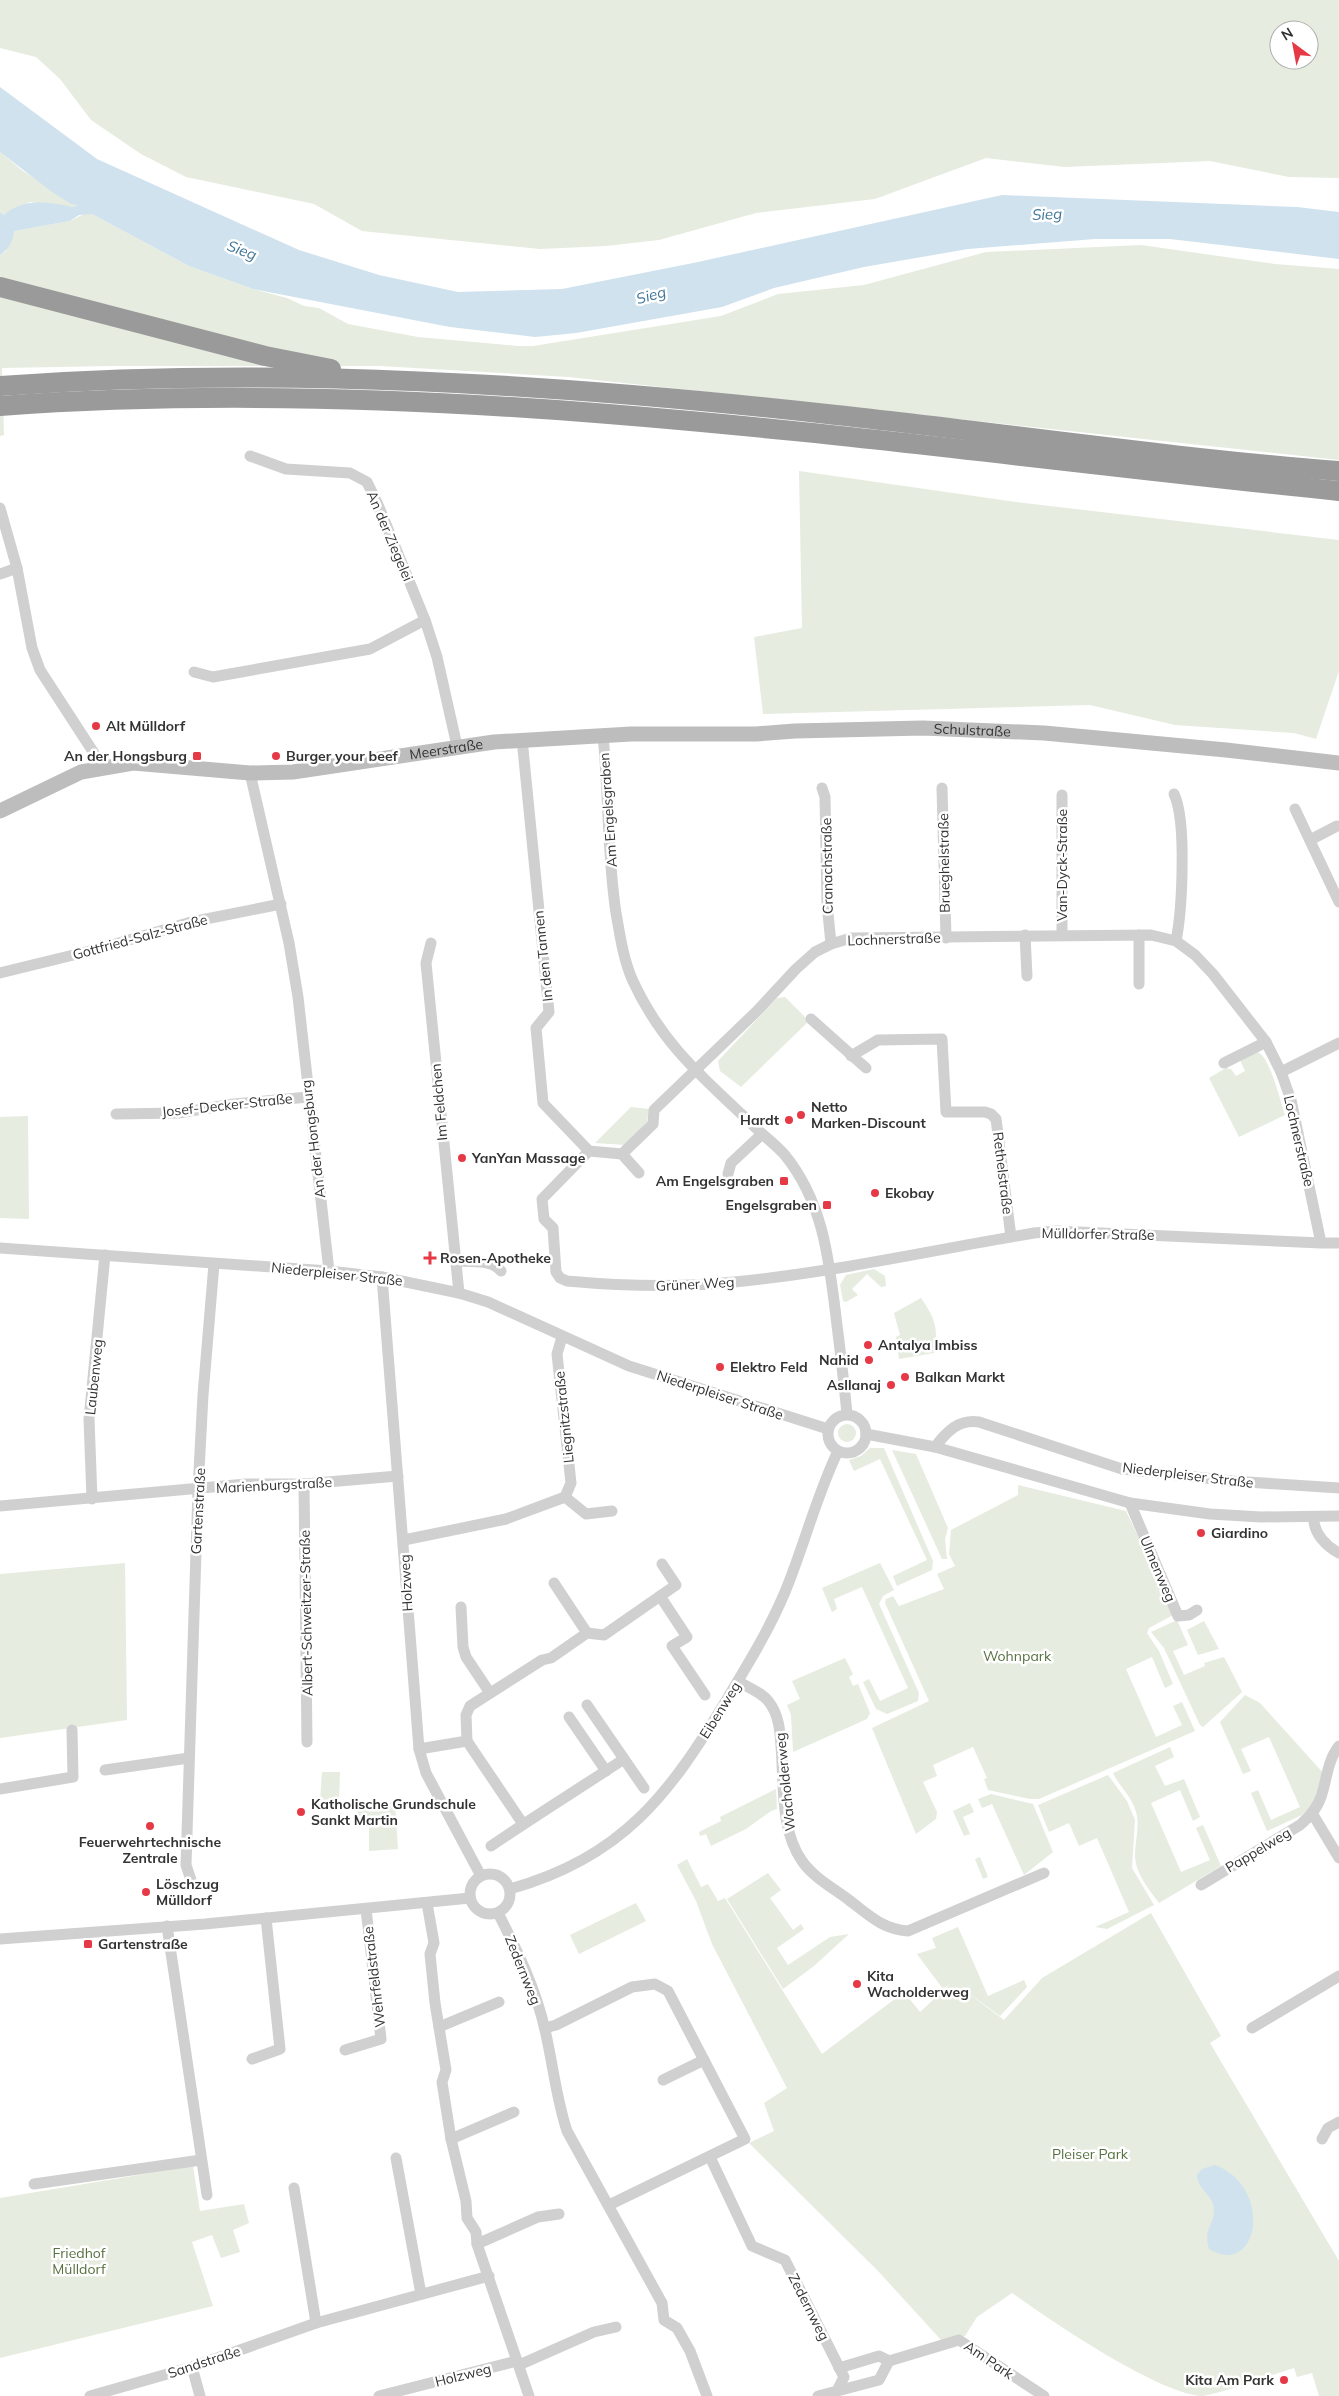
<svg xmlns="http://www.w3.org/2000/svg" width="1339" height="2396" font-family="Mulish,sans-serif">
	<style>
		.green { fill: #e6ecdf; fill-rule: evenodd }
		.water { fill: #cfe2ee }
		.lines { fill: none; stroke-linecap: round; stroke-linejoin: round }
		.street { stroke: #d0d0d0; stroke-width: 11 }
		.secondary { stroke: #bdbdbd; stroke-width: 15 }
		.highway { stroke: #9a9a9a; stroke-width: 20 }
		.poi-dot { fill: #e63946; stroke: #fff; stroke-width: 2 }
		.labels { text-anchor: middle; dominant-baseline: central; stroke-width: 5; stroke-linejoin: round; paint-order: stroke }
		.street-label { font-size: 14px; fill: #333; stroke: #fff }
		.poi-label { font-size: 14px; font-weight: bold; fill: #333; stroke: #fff; text-anchor: start }
		.park-label { font-size: 14px; fill: #56703f; stroke: #fff }
		.water-label { font-size: 15px; font-style: italic; fill: #3f7597; stroke: #fff }
	</style>
	<rect width="100%" height="100%" fill="#fff"/>
	<g class="green">
		<path d="M 0,0 L 1339,0 L 1339,178 L 1289,177 L 1210,161 L 1065,167 L 986,158 L 875,199 L 756,213 L 659,240 L 606,246 L 540,249 L 362,231 L 314,204 L 186,177 L 141,154 L 91,120 L 60,79 L 36,57 L 0,48 ZM 1279,30 L 1309,30 L 1309,60 L 1279,60 Z"/>
		<path d="M 0,152 L 23,171 L 78,205 L 73,207 L 30,202 L 4,215 L 0,212 Z"/>
		<path d="M 84,214 L 92,214 L 189,266 L 253,289 L 287,298 L 304,306 L 319,308 L 348,324 L 418,337 L 518,346 L 533,346 L 721,316 L 778,294 L 864,285 L 986,252 L 1141,245 L 1275,264 L 1339,269 L 1339,460 L 568,377 L 380,366 L 114,366 L 2,368 L 4,435 L 0,436 L 0,255 L 6,251 L 13,231 L 70,221 Z"/>
		<path d="M 799,471 L 1016,502 L 1339,540 L 1339,671 L 1316,739 L 1294,733 L 1175,725 L 1090,705 L 763,714 L 754,637 L 802,628 Z"/>
		<path d="M 785,997 L 809,1021 L 741,1087 L 720,1071 L 718,1061 L 777,998 Z"/>
		<path d="M 1257,1052 C 1269,1054 1281,1103 1285,1115 L 1239,1137 L 1209,1078 L 1226,1068 L 1231,1069 L 1236,1076 L 1245,1071 L 1240,1060 Z"/>
		<path d="M 631,1107 L 649,1109 L 647,1122 L 625,1145 L 595,1143 Z"/>
		<path d="M 28,1116 L 29,1219 L 0,1218 L 0,1117 Z"/>
		<path d="M 874,1269 L 885,1276 L 886,1286 L 881,1287 L 867,1274 L 852,1289 L 858,1295 L 846,1302 L 843,1301 L 840,1285 L 846,1275 Z"/>
		<path d="M 921,1298 C 935,1318 939,1329 934,1353 L 899,1359 L 896,1337 L 900,1335 L 894,1313 Z"/>
		<circle cx="847" cy="1433" r="9"/>
		<path d="M 870,1448 L 884,1448 L 933,1561 L 932,1570 L 897,1586 L 893,1576 L 927,1560 L 880,1459 L 854,1471 L 849,1460 L 861,1456 Z"/>
		<path d="M 892,1450 L 916,1454 L 948,1528 L 945,1539 L 947,1559 L 942,1559 Z"/>
		<path d="M 1018,1485 L 1126,1511 L 1175,1614 L 1149,1628 L 1147,1633 L 1159,1651 L 1173,1684 L 1165,1688 L 1152,1657 L 1126,1669 L 1156,1737 L 1182,1725 L 1173,1706 L 1182,1702 L 1195,1731 L 1039,1799 L 1030,1799 L 988,1790 L 984,1779 L 987,1778 L 973,1747 L 933,1765 L 937,1776 L 923,1782 L 937,1812 L 936,1819 L 916,1834 L 872,1728 L 929,1701 L 885,1603 L 886,1599 L 893,1596 L 899,1606 L 944,1589 L 937,1574 L 955,1566 L 949,1554 L 951,1530 L 1018,1495 Z"/>
		<path d="M 125,1563 L 127,1720 L 0,1738 L 0,1574 Z"/>
		<path d="M 880,1563 L 894,1590 L 883,1596 L 879,1604 L 919,1693 L 918,1701 L 887,1714 L 876,1709 L 863,1682 L 869,1679 L 880,1701 L 908,1688 L 862,1587 L 834,1599 L 837,1609 L 832,1612 L 822,1588 Z"/>
		<path d="M 1177,1620 L 1188,1645 L 1173,1651 L 1184,1675 L 1205,1666 L 1204,1663 L 1224,1657 L 1242,1692 L 1203,1727 L 1200,1725 L 1164,1648 L 1151,1632 Z"/>
		<path d="M 1204,1621 L 1219,1649 L 1198,1655 L 1187,1630 Z"/>
		<path d="M 845,1658 L 853,1674 L 849,1677 L 853,1686 L 858,1684 L 870,1713 L 867,1719 L 793,1752 L 791,1715 L 787,1705 L 800,1699 L 792,1681 Z"/>
		<path d="M 1245,1695 L 1260,1703 L 1325,1775 L 1319,1798 L 1302,1815 L 1267,1831 L 1251,1793 L 1258,1790 L 1271,1820 L 1300,1807 L 1269,1737 L 1241,1749 L 1251,1771 L 1243,1774 L 1220,1722 Z"/>
		<path d="M 1170,1747 L 1174,1757 L 1155,1766 L 1165,1786 L 1184,1779 L 1200,1817 L 1193,1821 L 1180,1790 L 1151,1803 L 1181,1872 L 1210,1860 L 1196,1828 L 1203,1825 L 1221,1866 L 1159,1903 C 1149,1889 1135,1873 1135,1855 C 1135,1839 1141,1824 1135,1809 C 1131,1796 1119,1786 1113,1773 Z"/>
		<path d="M 322,1772 L 340,1772 L 339,1802 L 320,1801 Z"/>
		<path d="M 1108,1775 L 1127,1801 L 1135,1820 L 1132,1868 L 1154,1905 L 1107,1929 L 1095,1927 L 1129,1912 L 1097,1838 L 1079,1846 L 1069,1823 L 1049,1832 L 1038,1805 Z"/>
		<path d="M 776,1789 L 777,1809 L 771,1811 L 746,1829 L 711,1846 L 706,1834 L 700,1836 L 699,1832 L 721,1821 L 720,1817 Z"/>
		<path d="M 991,1794 L 1033,1804 L 1053,1852 L 1024,1875 L 992,1804 L 982,1808 L 978,1799 Z"/>
		<path d="M 358,1801 L 395,1802 L 398,1849 L 369,1851 L 369,1827 L 357,1826 Z"/>
		<path d="M 970,1803 L 974,1812 L 963,1817 L 970,1834 L 964,1836 L 953,1811 Z"/>
		<path d="M 980,1857 L 988,1877 L 983,1879 L 975,1859 Z"/>
		<path d="M 687,1859 L 701,1887 L 708,1884 L 718,1901 L 725,1898 L 822,2054 L 904,1992 L 920,2012 L 951,1983 L 943,1989 L 917,1954 L 936,1948 L 932,1938 L 958,1927 L 988,1996 L 1024,1980 L 1027,1987 L 1000,2016 L 952,1981 L 1004,2020 L 1042,1978 L 1151,1913 L 1221,2036 L 1210,2043 L 1339,2261 L 1339,2396 L 1319,2396 L 1312,2373 L 1297,2377 L 1294,2368 C 1267,2376 1230,2391 1203,2396 C 1161,2396 1048,2319 1012,2293 L 977,2317 L 965,2336 L 942,2341 L 878,2271 L 749,2143 L 774,2131 L 764,2103 L 787,2088 L 712,1944 L 696,1901 L 677,1865 Z"/>
		<path d="M 768,1873 L 781,1890 L 770,1898 L 793,1930 L 801,1924 L 804,1929 L 777,1948 L 788,1965 L 830,1937 L 849,1934 L 814,1966 L 783,1989 L 727,1899 Z"/>
		<path d="M 636,1903 L 646,1921 L 579,1954 L 570,1935 Z"/>
		<path d="M 193,2166 L 200,2211 L 244,2204 L 249,2223 L 233,2230 L 240,2252 L 221,2258 L 212,2235 L 192,2242 L 213,2306 L 0,2358 L 0,2198 Z"/>
	</g>
	<g class="water">
		<path d="M 0,87 L 97,159 L 299,250 L 379,275 L 458,292 L 562,289 L 698,262 L 1002,195 L 1297,207 L 1339,212 L 1339,259 L 1170,239 L 1095,239 L 968,249 L 864,267 L 774,288 L 722,307 L 576,333 L 535,337 L 450,327 L 253,289 L 189,266 L 92,214 L 79,215 L 70,221 L 14,231 C 13,241 9,249 0,255 L 0,212 L 4,215 C 25,197 48,202 73,207 L 78,205 L 71,204 L 52,192 L 0,152 Z"/>
		<path d="M 1215,2165 C 1274,2187 1259,2279 1209,2249 C 1203,2227 1214,2226 1214,2210 C 1214,2195 1197,2190 1197,2175 L 1202,2169 Z"/>
	</g>
	<g class="lines">
		<g class="street">
			<path d="M 250,456 L 286,469 L 350,473 L 367,482 L 379,507 L 425,620 L 437,657 L 457,746"/>
			<path d="M 0,508 L 17,568 L 32,648 L 40,670 L 103,767"/>
			<path d="M 0,574 L 17,568"/>
			<path d="M 194,672 L 213,677 L 370,649 L 425,620"/>
			<path d="M 603,736 C 609,795 607,854 616,913 C 620,935 623,958 632,979 C 661,1043 701,1076 751,1123 C 761,1134 774,1143 784,1154 C 823,1201 829,1259 836,1317 C 840,1349 844,1382 847,1414"/>
			<path d="M 522,739 L 549,1012 L 536,1028 L 543,1103 L 589,1151"/>
			<path d="M 250,773 L 289,943 L 298,997 L 329,1271"/>
			<path d="M 822,788 L 825,797 L 827,903 L 831,944"/>
			<path d="M 942,788 L 946,938"/>
			<path d="M 1174,794 C 1187,821 1182,911 1176,941"/>
			<path d="M 1062,795 L 1062,935"/>
			<path d="M 1295,809 L 1339,902"/>
			<path d="M 1310,840 L 1337,826"/>
			<path d="M 1025,935 L 1027,976"/>
			<path d="M 431,943 L 426,963 L 459,1293"/>
			<path d="M 0,973 L 98,949 L 191,922 L 281,904"/>
			<path d="M 1139,984 L 1139,935"/>
			<path d="M 811,1019 L 866,1068"/>
			<path d="M 851,1056 L 878,1040 L 942,1039 L 946,1112 L 985,1112 L 991,1114 L 996,1119 L 1011,1237"/>
			<path d="M 1224,1063 L 1266,1042"/>
			<path d="M 1281,1072 L 1339,1043"/>
			<path d="M 116,1114 L 178,1113 L 234,1104 L 308,1097"/>
			<path d="M 622,1154 L 639,1173"/>
			<path d="M 728,1174 L 731,1163 L 762,1134"/>
			<path d="M 1321,1243 L 1291,1100 L 1281,1072 L 1266,1042 L 1213,974 L 1195,955 L 1176,941 L 1151,935 L 851,938 L 831,944 L 815,952 L 796,969 L 757,1011 L 654,1110 L 653,1124 L 622,1154 L 589,1151 L 542,1199 L 544,1219 L 553,1228 L 556,1272 L 560,1278 L 567,1281 C 622,1286 678,1288 734,1282 C 835,1272 934,1250 1034,1233 L 1057,1231 L 1321,1243 L 1339,1243"/>
			<path d="M 0,1248 L 329,1271 L 382,1277 L 459,1293 L 488,1302 L 629,1366 L 828,1429"/>
			<path d="M 454,1261 C 468,1262 492,1259 501,1271"/>
			<path d="M 382,1277 L 419,1749 L 426,1773 L 481,1876"/>
			<path d="M 562,1337 L 557,1354 L 571,1483 L 565,1497"/>
			<circle cx="847" cy="1434" r="19"/>
			<path d="M 866,1434 L 935,1447 L 1130,1503 L 1210,1514 L 1261,1517 L 1339,1516"/>
			<path d="M 935,1447 C 947,1431 959,1419 979,1422 L 1122,1469 L 1232,1481 L 1339,1488"/>
			<path d="M 304,1484 L 307,1742"/>
			<path d="M 92,1499 L 89,1419 L 105,1255"/>
			<path d="M 1130,1503 L 1178,1616 L 1189,1615 L 1197,1610"/>
			<path d="M 0,1506 L 246,1484 L 304,1484 L 398,1476"/>
			<path d="M 1314,1518 C 1313,1533 1327,1547 1339,1553"/>
			<path d="M 404,1540 L 506,1519 L 565,1497 L 586,1514 L 612,1511"/>
			<path d="M 554,1583 L 587,1633"/>
			<path d="M 660,1596 L 687,1637 L 672,1646 L 705,1695"/>
			<path d="M 461,1607 L 463,1647 L 466,1657 L 490,1693"/>
			<path d="M 738,1681 C 748,1688 762,1692 769,1702 C 779,1715 780,1731 781,1746 C 784,1782 780,1830 802,1861 C 813,1877 833,1888 849,1900 C 869,1915 882,1929 908,1931 L 1044,1873"/>
			<path d="M 587,1705 L 644,1788"/>
			<path d="M 569,1717 L 606,1771"/>
			<path d="M 467,1741 L 523,1824"/>
			<path d="M 419,1749 L 467,1741 L 466,1715 L 470,1706 L 542,1660 L 551,1658 L 587,1633 L 604,1635 L 676,1585 L 662,1564"/>
			<path d="M 105,1770 L 189,1758"/>
			<path d="M 0,1789 L 73,1777 L 72,1730"/>
			<path d="M 1312,1813 L 1339,1858"/>
			<path d="M 491,1846 C 535,1816 580,1788 624,1759"/>
			<circle cx="490" cy="1894" r="20"/>
			<path d="M 191,1880 L 186,1865 L 198,1490 L 203,1395 L 214,1264"/>
			<path d="M 1201,1885 L 1300,1825 C 1309,1817 1317,1809 1321,1797 C 1327,1780 1327,1761 1339,1746"/>
			<path d="M 510,1889 C 623,1857 669,1795 727,1699 C 748,1664 769,1630 785,1592 C 804,1546 816,1497 838,1451"/>
			<path d="M 427,1903 L 434,1943 L 430,1954 L 435,2003 L 446,2070 L 442,2082 L 451,2139 L 466,2201 L 467,2218 L 476,2232 L 477,2244 L 529,2396"/>
			<path d="M 498,1913 C 517,1950 536,1989 545,2030 C 553,2064 556,2098 567,2131 L 662,2303 L 664,2320 L 677,2328 L 690,2351 L 707,2396"/>
			<path d="M 167,1926 L 207,2195"/>
			<path d="M 0,1939 L 205,1924 L 470,1898"/>
			<path d="M 439,2027 L 499,2002"/>
			<path d="M 545,2028 L 556,2025 L 632,1987 L 655,1984 L 668,1991 L 745,2139 L 609,2205"/>
			<path d="M 1252,2028 L 1339,1976"/>
			<path d="M 345,2050 L 381,2039 L 366,1909"/>
			<path d="M 252,2059 L 280,2049 L 266,1918"/>
			<path d="M 663,2080 L 704,2060"/>
			<path d="M 451,2139 L 514,2112"/>
			<path d="M 1322,2139 L 1328,2128 L 1339,2122"/>
			<path d="M 710,2157 L 752,2246 L 785,2260 L 844,2377 L 837,2391"/>
			<path d="M 396,2158 L 421,2294"/>
			<path d="M 34,2184 L 201,2160"/>
			<path d="M 294,2188 L 316,2323"/>
			<path d="M 477,2244 L 538,2217 L 559,2214"/>
			<path d="M 519,2365 L 594,2332 L 616,2327"/>
			<path d="M 192,2367 L 200,2396"/>
			<path d="M 839,2368 L 879,2356 L 889,2361 L 959,2340 L 1044,2396"/>
			<path d="M 90,2396 L 192,2367 L 316,2323 L 489,2276"/>
			<path d="M 379,2396 L 517,2361"/>
			<path d="M 818,2396 L 879,2380 L 889,2361"/>
		</g>
		<path class="secondary" id="s1" d="M 0,811 L 81,772 L 133,763 L 250,773 L 293,772 L 494,742 L 631,734 L 756,734 L 795,731 L 923,728 L 1044,733 L 1226,750 L 1339,763"/>
		<g class="highway">
			<path d="M 0,287 L 265,356 L 331,369"/>
			<path d="M 0,386 C 279,366 559,384 836,415 C 1003,433 1171,458 1339,471"/>
			<path d="M 0,406 C 449,373 893,446 1339,491"/>
		</g>
	</g>
	<g class="poi-dot">
		<circle cx="96" cy="726" r="5"/>
		<rect x="192" y="751" width="10" height="10" rx="2.5"/>
		<circle cx="276" cy="756" r="5"/>
		<circle cx="801" cy="1115" r="5"/>
		<circle cx="789" cy="1120" r="5"/>
		<circle cx="462" cy="1158" r="5"/>
		<rect x="779" y="1176" width="10" height="10" rx="2.5"/>
		<circle cx="875" cy="1193" r="5"/>
		<rect x="822" y="1200" width="10" height="10" rx="2.5"/>
		<path d="M427.5 1250.5h5v5h5v5h-5v5h-5v-5h-5v-5h5z"/>
		<circle cx="868" cy="1345" r="5"/>
		<circle cx="869" cy="1360" r="5"/>
		<circle cx="720" cy="1367" r="5"/>
		<circle cx="905" cy="1377" r="5"/>
		<circle cx="891" cy="1385" r="5"/>
		<circle cx="1201" cy="1533" r="5"/>
		<circle cx="301" cy="1812" r="5"/>
		<circle cx="150" cy="1826" r="5"/>
		<circle cx="146" cy="1892" r="5"/>
		<rect x="83" y="1939" width="10" height="10" rx="2.5"/>
		<circle cx="857" cy="1984" r="5"/>
		<circle cx="1284" cy="2380" r="5"/>
	</g>
	<g class="labels">
		<g class="street-label">
			<text transform="translate(390 536) rotate(67)">An der Ziegelei</text>
			<text stroke="none"><textPath href="#s1" startOffset="985">Schulstraße</textPath></text>
			<text stroke="none"><textPath href="#s1" startOffset="458">Meerstraße</textPath></text>
			<text transform="translate(608 810) rotate(-94)">Am Engelsgraben</text>
			<text transform="translate(944 863) rotate(-91)">Brueghelstraße</text>
			<text transform="translate(1062 865) rotate(-90)">Van-Dyck-Straße</text>
			<text transform="translate(827 866) rotate(-91)">Cranachstraße</text>
			<text transform="translate(140 937) rotate(-15)">Gottfried-Salz-Straße</text>
			<text transform="translate(894 939) rotate(-2)">Lochnerstraße</text>
			<text transform="translate(543 956) rotate(-96)">In den Tannen</text>
			<text transform="translate(439 1102) rotate(-95)">Im Feldchen</text>
			<text transform="translate(227 1105) rotate(-6)">Josef-Decker-Straße</text>
			<text transform="translate(313 1139) rotate(-97)">An der Hongsburg</text>
			<text transform="translate(1299 1141) rotate(77)">Lochnerstraße</text>
			<text transform="translate(1003 1173) rotate(83)">Rethelstraße</text>
			<text transform="translate(1098 1234) rotate(1)">Mülldorfer Straße</text>
			<text transform="translate(337 1274) rotate(6)">Niederpleiser Straße</text>
			<text transform="translate(695 1284) rotate(-3)">Grüner Weg</text>
			<text transform="translate(94 1377) rotate(-84)">Laubenweg</text>
			<text transform="translate(720 1395) rotate(18)">Niederpleiser Straße</text>
			<text transform="translate(564 1417) rotate(-96)">Liegnitzstraße</text>
			<text transform="translate(1188 1475) rotate(7)">Niederpleiser Straße</text>
			<text transform="translate(274 1485) rotate(-3)">Marienburgstraße</text>
			<text transform="translate(198 1511) rotate(-87)">Gartenstraße</text>
			<text transform="translate(1158 1569) rotate(67)">Ulmenweg</text>
			<text transform="translate(406 1583) rotate(-93)">Holzweg</text>
			<text transform="translate(306 1613) rotate(-91)">Albert-Schweitzer-Straße</text>
			<text transform="translate(720 1710) rotate(-58)">Eibenweg</text>
			<text transform="translate(785 1782) rotate(-96)">Wacholderweg</text>
			<text transform="translate(1258 1850) rotate(-31)">Pappelweg</text>
			<text transform="translate(523 1970) rotate(68)">Zedernweg</text>
			<text transform="translate(374 1977) rotate(-97)">Wehrfeldstraße</text>
			<text transform="translate(809 2307) rotate(63)">Zedernweg</text>
			<text transform="translate(989 2360) rotate(34)">Am Park</text>
			<text transform="translate(204 2362) rotate(-18)">Sandstraße</text>
			<text transform="translate(463 2375) rotate(-14)">Holzweg</text>
		</g>
		<g class="poi-label">
			<text x="106" y="726">Alt Mülldorf</text>
			<text x="187" y="756" text-anchor="end">An der Hongsburg</text>
			<text x="286" y="756">Burger your beef</text>
			<text x="811" y="1107">Netto<tspan x="811" dy="16">Marken-Discount</tspan></text>
			<text x="779" y="1120" text-anchor="end">Hardt</text>
			<text x="472" y="1158">YanYan Massage</text>
			<text x="774" y="1181" text-anchor="end">Am Engelsgraben</text>
			<text x="885" y="1193">Ekobay</text>
			<text x="817" y="1205" text-anchor="end">Engelsgraben</text>
			<text x="440" y="1258">Rosen-Apotheke</text>
			<text x="878" y="1345">Antalya Imbiss</text>
			<text x="859" y="1360" text-anchor="end">Nahid</text>
			<text x="730" y="1367">Elektro Feld</text>
			<text x="915" y="1377">Balkan Markt</text>
			<text x="881" y="1385" text-anchor="end">Asllanaj</text>
			<text x="1211" y="1533">Giardino</text>
			<text x="311" y="1804">Katholische Grundschule<tspan x="311" dy="16">Sankt Martin</tspan></text>
			<text x="150" y="1842" text-anchor="middle">Feuerwehrtechnische<tspan x="150" dy="16">Zentrale</tspan></text>
			<text x="156" y="1884">Löschzug<tspan x="156" dy="16">Mülldorf</tspan></text>
			<text x="98" y="1944">Gartenstraße</text>
			<text x="867" y="1976">Kita<tspan x="867" dy="16">Wacholderweg</tspan></text>
			<text x="1274" y="2380" text-anchor="end">Kita Am Park</text>
		</g>
		<g class="park-label">
			<text x="1017" y="1656">Wohnpark</text>
			<text x="1090" y="2154">Pleiser Park</text>
			<text x="79" y="2253">Friedhof<tspan x="79" dy="16">Mülldorf</tspan></text>
		</g>
		<g class="water-label">
			<text transform="translate(1047 214) rotate(-2)">Sieg</text>
			<text transform="translate(242 250) rotate(21)">Sieg</text>
			<text transform="translate(651 295) rotate(-15)">Sieg</text>
		</g>
	</g>
	<g transform="translate(1294 45) rotate(328)"><circle r="24" fill="#ffffff" stroke="#adadad"/>
	<path d="M0-4L9 19L0 12L-9 19Z" fill="#e63946"/>
	<text y="-8" font-size="14" font-weight="bold" text-anchor="middle" fill="#333333">N</text>
	</g>
</svg>
